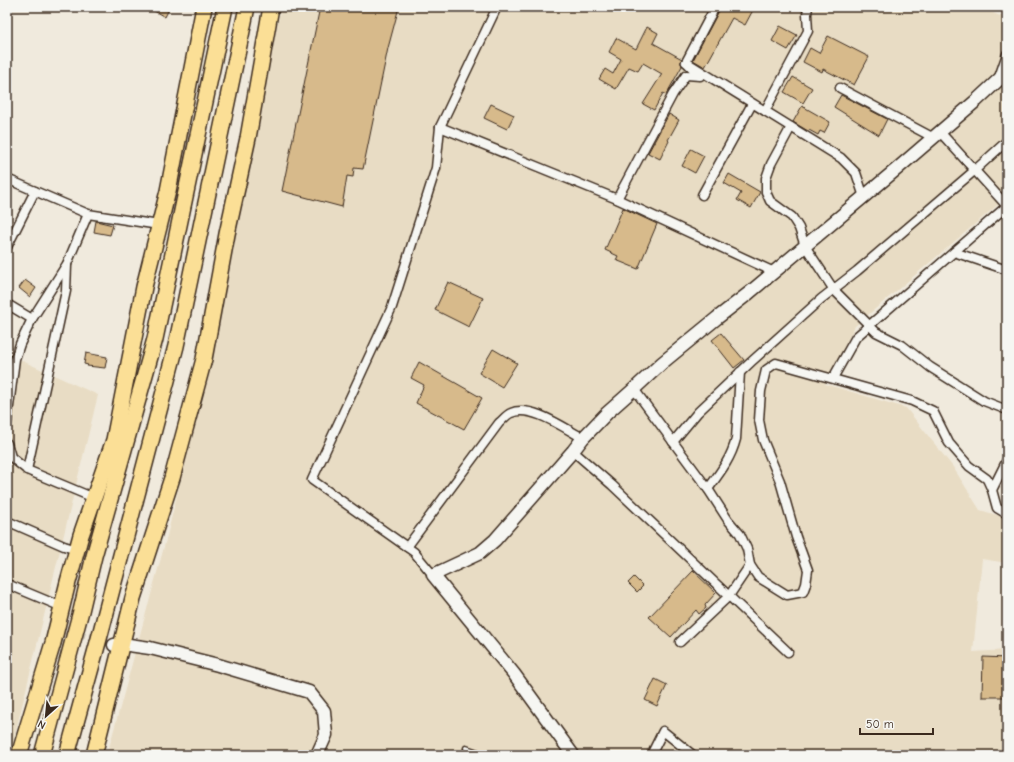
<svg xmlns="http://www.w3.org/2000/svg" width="1014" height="762" font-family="'Comic Neue',sans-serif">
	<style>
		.built { fill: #e8dcc4 }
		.building { fill: #d7ba8b; stroke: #3b2a1e }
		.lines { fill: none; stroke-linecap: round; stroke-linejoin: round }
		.street-tunnel { stroke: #ccc4b7; stroke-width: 8; stroke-dasharray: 8 4; stroke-linecap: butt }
		.lane-casing { stroke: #3b2a1e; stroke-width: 7 }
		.street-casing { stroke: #3b2a1e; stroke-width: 11 }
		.secondary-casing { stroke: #3b2a1e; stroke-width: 15 }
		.highway-casing { stroke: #3b2a1e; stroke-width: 18 }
		.lane { stroke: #f6f6f2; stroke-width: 4 }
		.street { stroke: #f6f6f2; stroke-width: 8 }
		.secondary { stroke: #f6f6f2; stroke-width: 12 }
		.highway { stroke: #fbdf96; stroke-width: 15 }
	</style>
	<rect width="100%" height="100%" fill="#f0eadd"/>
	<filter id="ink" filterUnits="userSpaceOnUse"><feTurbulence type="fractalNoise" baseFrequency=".025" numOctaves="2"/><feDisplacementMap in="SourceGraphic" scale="8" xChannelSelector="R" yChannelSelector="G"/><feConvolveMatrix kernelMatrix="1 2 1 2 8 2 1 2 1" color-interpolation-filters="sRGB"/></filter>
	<g filter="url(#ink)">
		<g class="built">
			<path d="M 281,7 L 980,7 L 1000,16 L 1007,12 L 1007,197 L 855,326 L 825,384 L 906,408 L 953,467 L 980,510 L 1007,518 L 1007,563 L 982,559 L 973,652 L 1007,650 L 1007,755 L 107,755 L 167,536 L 191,437 Z"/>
			<path d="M 7,354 L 98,395 L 10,755 L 7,755 Z"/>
		</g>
		<g class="building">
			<path d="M 147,7 L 170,7 L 165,17 Z"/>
			<path d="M 320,7 L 399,7 L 388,48 L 363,169 L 354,168 L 353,177 L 347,176 L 342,207 L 282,191 Z"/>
			<path d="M 721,7 L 747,7 L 753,10 L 745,25 L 732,18 L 705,67 L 693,60 Z"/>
			<path d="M 780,26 L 797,35 L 788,50 L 772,41 Z"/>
			<path d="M 647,27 L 658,33 L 653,43 L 682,59 L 681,63 L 682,66 L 666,95 L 663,93 L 654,110 L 643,104 L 662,74 L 643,63 L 638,71 L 629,67 L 616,89 L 599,79 L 605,69 L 613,74 L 621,59 L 609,52 L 616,38 L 636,49 Z"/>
			<path d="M 828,36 L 869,57 L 854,85 L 823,69 L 822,72 L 803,62 L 810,48 L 819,53 Z"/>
			<path d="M 793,77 L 812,88 L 803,103 L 784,92 Z"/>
			<path d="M 841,95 L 887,119 L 879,135 L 834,107 Z"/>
			<path d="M 491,104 L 514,115 L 507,129 L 484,118 Z"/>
			<path d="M 802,106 L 830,122 L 824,133 L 820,131 L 818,135 L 809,130 L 808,131 L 793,122 Z"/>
			<path d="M 669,114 L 679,120 L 668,140 L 669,141 L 660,159 L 648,153 Z"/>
			<path d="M 691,149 L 704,156 L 695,173 L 682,166 Z"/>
			<path d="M 729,174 L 760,192 L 751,208 L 737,200 L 741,193 L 724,183 Z"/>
			<path d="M 623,208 L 657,224 L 638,269 L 616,260 L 618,256 L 605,250 Z"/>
			<path d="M 96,221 L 113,225 L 110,235 L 94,232 Z"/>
			<path d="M 25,280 L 36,288 L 30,297 L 19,288 Z"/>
			<path d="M 448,282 L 483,298 L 469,327 L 435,310 Z"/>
			<path d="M 721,333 L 744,360 L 734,368 L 712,340 Z"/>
			<path d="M 493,349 L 517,363 L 502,387 L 479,373 Z"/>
			<path d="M 86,353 L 107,357 L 105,368 L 87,366 L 88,365 L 84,364 Z"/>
			<path d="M 419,362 L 482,398 L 464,429 L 416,403 L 424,385 L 411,378 Z"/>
			<path d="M 693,571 L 716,593 L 705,605 L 706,608 L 699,614 L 696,610 L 671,637 L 649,617 Z"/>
			<path d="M 634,577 L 643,586 L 637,592 L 628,583 Z"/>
			<path d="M 983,657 L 1007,658 L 1007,697 L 982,697 Z"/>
			<path d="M 655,679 L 667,685 L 657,706 L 645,700 Z"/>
		</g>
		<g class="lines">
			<path class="street-tunnel" d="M 66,630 L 114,645"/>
			<defs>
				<path id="lane" d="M 466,748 L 487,755"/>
				<g id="street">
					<path d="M 686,62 L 715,7"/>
					<path d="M 999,77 L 1007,54"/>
					<path d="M 840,88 L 934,138"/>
					<path d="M 765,111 L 808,31 L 807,14 L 808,7"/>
					<path d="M 440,127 L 617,199 L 774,272"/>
					<path d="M 791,127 L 771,164 L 766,178 L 766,192 L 770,201 L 792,217 L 799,228 L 805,246 L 834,290 L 876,332 L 902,345 L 930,367 L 984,401 L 1007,410"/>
					<path d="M 940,132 L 1007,206"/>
					<path d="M 7,179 L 88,214 L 159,225"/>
					<path d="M 702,195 L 752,104"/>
					<path d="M 617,199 L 673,94 L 686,75 L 700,76 L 686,62 L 841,158 L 856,173 L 864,197"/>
					<path d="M 7,247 L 35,191"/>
					<path d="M 954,252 L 1007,270"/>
					<path d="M 7,304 L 32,319"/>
					<path d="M 833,378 L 856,337 L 1007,206"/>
					<path d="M 634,389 L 708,489 L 728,520 L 740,534 L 747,549 L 750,565 L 758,577 L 787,595 L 803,592 L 806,584 L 808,570 L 796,537 L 780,481 L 763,440 L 759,420 L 761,391 L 766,370 L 776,363 L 912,401 L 933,411 L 949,443 L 969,466 L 987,479 L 992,490 L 997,508 L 1007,514"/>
					<path d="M 7,422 L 15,359 L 20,344 L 32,319 L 67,264 L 88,214"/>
					<path d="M 673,442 L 698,412 L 751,362 L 821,299 L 857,271 L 974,171 L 1007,141"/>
					<path d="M 7,443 L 11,457 L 27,470 L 94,498"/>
					<path d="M 573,451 L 612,485 L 788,652"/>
					<path d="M 27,470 L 66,291 L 67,265"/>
					<path d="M 708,489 C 719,474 731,459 736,439 L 740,372"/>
					<path d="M 992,490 L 1007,460"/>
					<path d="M 7,521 L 64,546 L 77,550"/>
					<path d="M 407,547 L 499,423 C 503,420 506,415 511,413 C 531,404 564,428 583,438"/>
					<path d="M 433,575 L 414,552 L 312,480 L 392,307 L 436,168 L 440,127 L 497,7"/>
					<path d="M 7,584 L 62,607"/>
					<path d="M 680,642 L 729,596 L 750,565"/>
					<path d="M 651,755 L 663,731 L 693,755"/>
				</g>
				<g id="secondary">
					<path d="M 114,645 L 122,644 L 150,648 L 218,665 L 309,692 L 324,711 L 326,735 L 317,755"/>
					<path d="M 573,755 L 514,674 L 433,575 L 480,553 L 495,540 L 573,451 L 583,438 L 607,413 L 634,389 L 662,363 L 717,318 L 749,293 L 898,168 L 977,100 L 1007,72"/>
				</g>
				<g id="highway">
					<path d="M 19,755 L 53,643 L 68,582 L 81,535 L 114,440 L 144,287 L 168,191 L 204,7"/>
					<path d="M 42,755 L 81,611 L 94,556 L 155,339 L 225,7"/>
					<path d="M 67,755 L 100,635 L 176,346 L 247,7"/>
					<path d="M 94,755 L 133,598 L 172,478 L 204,359 L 227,234 L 248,138 L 271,7"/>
				</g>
			</defs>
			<use href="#lane" class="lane-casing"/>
			<use href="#street" class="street-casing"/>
			<use href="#secondary" class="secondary-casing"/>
			<use href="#highway" class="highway-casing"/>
			<use href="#lane" class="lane"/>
			<use href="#street" class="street"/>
			<use href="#secondary" class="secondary"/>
			<use href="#highway" class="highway"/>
		</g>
	</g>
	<rect width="1014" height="762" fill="none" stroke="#f6f6f2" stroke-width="24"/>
	<rect x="12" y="12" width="990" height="738" fill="none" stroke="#3b2a1e" stroke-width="1.5" filter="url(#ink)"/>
	<g transform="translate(46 716) rotate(207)" stroke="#f6f6f2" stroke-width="3" paint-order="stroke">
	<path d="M0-3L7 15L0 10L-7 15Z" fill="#3b2a1e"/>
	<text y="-6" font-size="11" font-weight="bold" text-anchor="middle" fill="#3b2a1e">N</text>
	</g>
	<path d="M860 728v6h73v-6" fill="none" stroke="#3b2a1e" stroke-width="2"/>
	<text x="866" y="728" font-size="12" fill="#3b2a1e" stroke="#f6f6f2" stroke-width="3" paint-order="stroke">50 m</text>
</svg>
